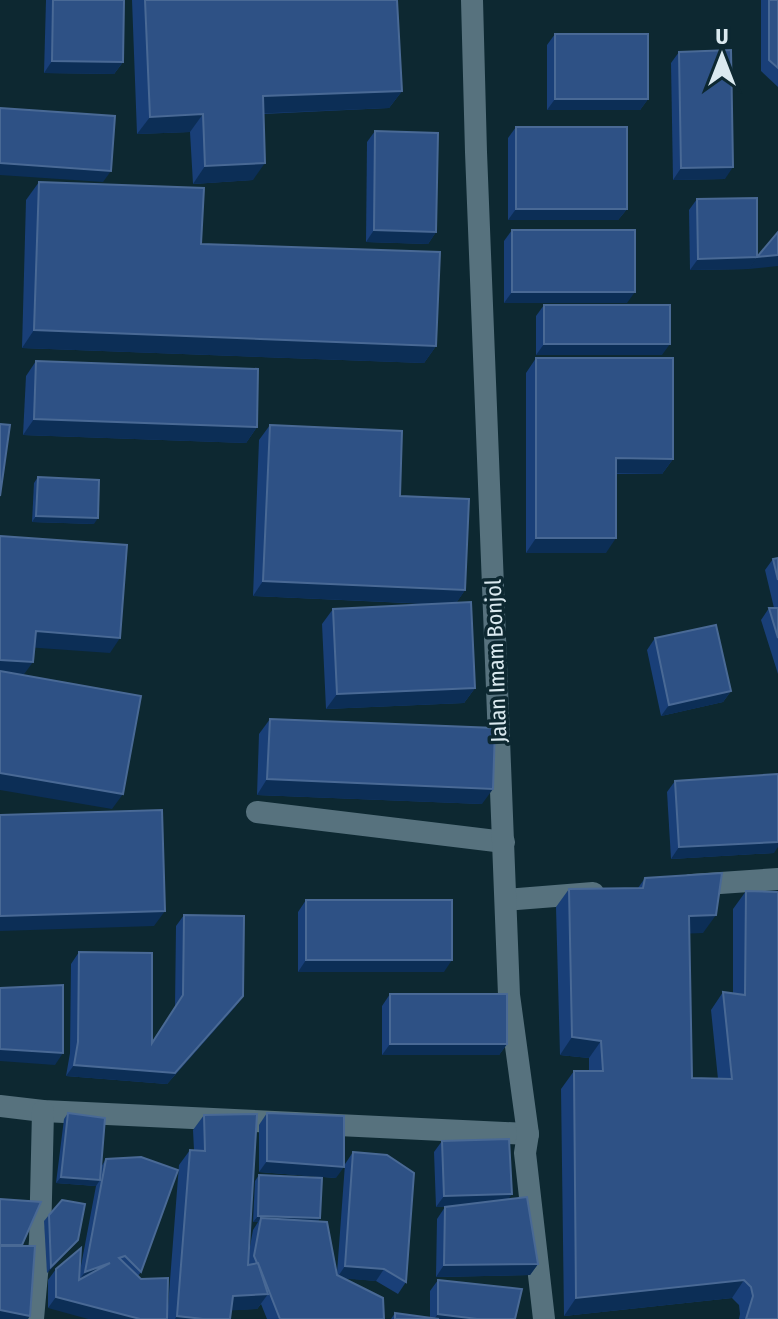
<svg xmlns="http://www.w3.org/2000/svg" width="778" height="1319" font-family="'Fira Sans Condensed',sans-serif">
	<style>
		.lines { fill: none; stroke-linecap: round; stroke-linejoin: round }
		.minor { stroke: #57727e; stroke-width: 22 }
		.secondary { stroke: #57727e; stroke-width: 22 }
		.wall { fill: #193f78 }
		.shaded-wall { fill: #0c2e56 }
		.building { fill: #2e5185; stroke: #496995; stroke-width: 2 }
		.labels { text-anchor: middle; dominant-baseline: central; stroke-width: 7; stroke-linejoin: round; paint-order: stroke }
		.street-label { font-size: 22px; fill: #dae9ef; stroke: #0d2831 }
	</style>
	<rect width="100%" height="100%" fill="#0d2831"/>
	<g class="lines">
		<g class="minor">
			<path d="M 257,812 L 504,842"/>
			<path d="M 691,885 L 778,879"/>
			<path d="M 506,900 L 593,893"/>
			<path d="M 0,1106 L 43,1111 L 528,1134"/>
			<path d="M 33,1319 L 40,1241 L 43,1111"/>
		</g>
		<path class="secondary" d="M 472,0 L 476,152 L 509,995 L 528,1134 L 525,1153 L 544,1319"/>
	</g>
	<g class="wall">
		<path d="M 46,0 L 124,0 L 123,62 L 114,74 L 44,73 Z"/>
		<path d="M 132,0 L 397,0 L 402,91 L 389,108 L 263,114 L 253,180 L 193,184 L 190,132 L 137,134 Z"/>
		<path d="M 761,0 L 778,0 L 778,87 L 761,71 Z"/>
		<path d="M 555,34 L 648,99 L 640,110 L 547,110 L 547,45 Z"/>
		<path d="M 679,52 L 725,179 L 673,180 L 671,63 Z"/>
		<path d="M 516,127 L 627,209 L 618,220 L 508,220 L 508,138 Z"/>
		<path d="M 375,131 L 436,232 L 428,244 L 366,242 L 367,142 Z"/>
		<path d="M 39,182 L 201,244 L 436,346 L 424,363 L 22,348 L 26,200 Z"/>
		<path d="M 697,199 L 757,257 L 749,269 L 690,270 L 689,210 Z"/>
		<path d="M 512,230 L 627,303 L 504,303 L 504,241 Z"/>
		<path d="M 544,305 L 662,355 L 536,355 L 536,316 Z"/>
		<path d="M 536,358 L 673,459 L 662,474 L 616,474 L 606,553 L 526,553 L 526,373 Z"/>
		<path d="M 36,361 L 257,427 L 246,443 L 23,435 L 26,376 Z"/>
		<path d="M 270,425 L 400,496 L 465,590 L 456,603 L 475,688 L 464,703 L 326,709 L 322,624 L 333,609 L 428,604 L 253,596 L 259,440 Z"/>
		<path d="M 38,477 L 94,524 L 32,522 L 34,483 Z"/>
		<path d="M 778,558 L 778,674 L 761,620 L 769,608 L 774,608 L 765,570 L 773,559 Z"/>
		<path d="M 655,638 L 731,691 L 723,702 L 661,716 L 647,650 Z"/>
		<path d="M 270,719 L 482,804 L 257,795 L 259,734 Z"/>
		<path d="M 675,781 L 774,853 L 671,859 L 667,792 Z"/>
		<path d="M 645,878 L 703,933 L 689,933 L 692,1078 L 718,1079 L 711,1010 L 723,992 L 733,993 L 733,909 L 746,891 L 778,1319 L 739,1319 L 740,1314 L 739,1305 L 732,1298 L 564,1316 L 561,1089 L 574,1071 L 589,1071 L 589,1058 L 560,1055 L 556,907 L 569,889 L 638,888 Z"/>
		<path d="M 306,900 L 444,972 L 298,972 L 298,912 Z"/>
		<path d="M 184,915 L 243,996 L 235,1007 L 167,1084 L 66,1076 L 70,1053 L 71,964 L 79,952 L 152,1042 L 175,1007 L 176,926 Z"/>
		<path d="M 390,994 L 507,1044 L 499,1055 L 382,1055 L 382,1006 Z"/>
		<path d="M 68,1113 L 101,1167 L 106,1159 L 141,1272 L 138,1276 L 48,1308 L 48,1280 L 56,1269 L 80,1271 L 96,1186 L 56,1183 L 64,1119 Z"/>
		<path d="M 267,1113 L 336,1178 L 259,1172 L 259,1125 Z"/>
		<path d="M 204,1115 L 249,1252 L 253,1230 L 258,1222 L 253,1222 L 255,1181 L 259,1175 L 320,1218 L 318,1221 L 337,1273 L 345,1164 L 353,1152 L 406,1282 L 398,1294 L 376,1281 L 344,1278 L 384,1319 L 267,1319 L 261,1304 L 257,1309 L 231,1310 L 230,1319 L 167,1319 L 179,1165 L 190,1150 L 194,1150 L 193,1130 Z"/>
		<path d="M 442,1141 L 508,1199 L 538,1264 L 530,1275 L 436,1277 L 437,1219 L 445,1207 L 436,1207 L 434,1152 Z"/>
		<path d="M 49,1215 L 78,1240 L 73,1246 L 47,1273 L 44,1221 Z"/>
		<path d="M 438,1280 L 515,1319 L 391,1319 L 395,1313 L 430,1318 L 430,1291 Z"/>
	</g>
	<g class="shaded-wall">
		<path d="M 52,61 L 123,62 L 114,74 L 44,73 Z"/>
		<path d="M 402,91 L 389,108 L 250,114 L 263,96 Z"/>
		<path d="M 555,99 L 648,99 L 640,110 L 547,110 Z"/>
		<path d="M 203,114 L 190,132 L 137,134 L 150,117 Z"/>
		<path d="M 0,163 L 111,171 L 103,182 L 0,175 Z"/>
		<path d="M 265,163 L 253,180 L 193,184 L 205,166 Z"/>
		<path d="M 733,167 L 725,179 L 673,180 L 681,168 Z"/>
		<path d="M 516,209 L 627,209 L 618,220 L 508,220 Z"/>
		<path d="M 374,230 L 436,232 L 428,244 L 366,242 Z"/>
		<path d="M 778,255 L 778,266 L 749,269 L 757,257 Z"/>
		<path d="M 757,257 L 749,269 L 690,270 L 698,259 Z"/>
		<path d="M 512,292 L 635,292 L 627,303 L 504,303 Z"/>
		<path d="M 34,330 L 436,346 L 424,363 L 22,348 Z"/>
		<path d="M 544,344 L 670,344 L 662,355 L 536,355 Z"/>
		<path d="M 34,419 L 257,427 L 246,443 L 23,435 Z"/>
		<path d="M 616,458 L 673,459 L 662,474 L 606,473 Z"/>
		<path d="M 36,516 L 98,518 L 94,524 L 32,522 Z"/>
		<path d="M 536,538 L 616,538 L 606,553 L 526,553 Z"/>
		<path d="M 263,581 L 465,590 L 455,605 L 253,596 Z"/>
		<path d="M 36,631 L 120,638 L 110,653 L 25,647 Z"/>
		<path d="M 0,660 L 33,662 L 22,677 L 0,676 Z"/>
		<path d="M 475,688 L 464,703 L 326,709 L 337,694 Z"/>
		<path d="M 731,691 L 723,702 L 661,716 L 669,705 Z"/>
		<path d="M 0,773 L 123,794 L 112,809 L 0,790 Z"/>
		<path d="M 267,779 L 493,789 L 482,804 L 257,795 Z"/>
		<path d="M 778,842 L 778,847 L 774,853 L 671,859 L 679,847 Z"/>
		<path d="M 165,911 L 154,926 L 0,931 L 0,916 Z"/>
		<path d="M 716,915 L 703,933 L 677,934 L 689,916 Z"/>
		<path d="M 306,960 L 452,960 L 444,972 L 298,972 Z"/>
		<path d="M 243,996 L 235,1007 L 167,1084 L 66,1076 L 74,1065 L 175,1073 Z"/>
		<path d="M 572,1037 L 601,1041 L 589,1058 L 560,1055 Z"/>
		<path d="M 390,1044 L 507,1044 L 499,1055 L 382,1055 Z"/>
		<path d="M 0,1049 L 10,1049 L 63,1053 L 55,1065 L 0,1061 Z"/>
		<path d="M 267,1161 L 344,1167 L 336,1178 L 259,1172 Z"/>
		<path d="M 61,1177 L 100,1180 L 96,1186 L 56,1183 Z"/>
		<path d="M 512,1194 L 504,1206 L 436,1207 L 444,1196 Z"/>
		<path d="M 258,1216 L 320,1218 L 316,1224 L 261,1218 L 258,1222 L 253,1222 Z"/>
		<path d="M 78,1240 L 73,1246 L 47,1273 L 51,1267 Z"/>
		<path d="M 110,1263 L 77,1283 L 85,1272 Z"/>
		<path d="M 538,1264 L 530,1275 L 436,1277 L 444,1265 Z"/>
		<path d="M 345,1266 L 384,1269 L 376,1281 L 337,1278 Z"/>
		<path d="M 744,1280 L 732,1298 L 564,1316 L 576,1298 Z"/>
		<path d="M 268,1294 L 257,1309 L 222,1311 L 233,1296 Z"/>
		<path d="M 56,1297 L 140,1319 L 88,1319 L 48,1308 Z"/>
		<path d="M 0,1310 L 30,1316 L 28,1319 L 0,1319 Z"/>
		<path d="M 438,1314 L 477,1319 L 434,1319 Z"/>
		<path d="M 177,1316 L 203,1319 L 175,1319 Z"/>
	</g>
	<g class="building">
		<path d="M 53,0 L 124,0 L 123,62 L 52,61 Z"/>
		<path d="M 145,0 L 397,0 L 402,91 L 263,96 L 265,163 L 205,166 L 203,114 L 150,117 Z"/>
		<path d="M 769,0 L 778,0 L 778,68 L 769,60 Z"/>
		<rect x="555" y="34" width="93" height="65"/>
		<path d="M 731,50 L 733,167 L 681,168 L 679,52 Z"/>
		<path d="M 0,108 L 115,116 L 111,171 L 0,163 Z"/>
		<rect x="516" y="127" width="111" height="82"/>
		<path d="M 375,131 L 438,133 L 436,232 L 374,230 Z"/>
		<path d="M 39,182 L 204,188 L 201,244 L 440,252 L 436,346 L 34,330 Z"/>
		<path d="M 757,198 L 757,257 L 698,259 L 697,199 Z"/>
		<rect x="512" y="230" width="123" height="62"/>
		<path d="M 778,232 L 778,255 L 757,257 Z"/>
		<rect x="544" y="305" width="126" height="39"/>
		<path d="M 536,358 L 673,358 L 673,459 L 616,458 L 616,538 L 536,538 Z"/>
		<path d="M 36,361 L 258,369 L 257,427 L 34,419 Z"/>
		<path d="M 0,424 L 10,425 L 0,496 Z"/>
		<path d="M 270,425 L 402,431 L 400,496 L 469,499 L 465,590 L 263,581 Z"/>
		<path d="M 38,477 L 99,480 L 98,518 L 36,516 Z"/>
		<path d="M 0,536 L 127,545 L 120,638 L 36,631 L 33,662 L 0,660 Z"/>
		<path d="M 778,558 L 778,580 L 773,559 Z"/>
		<path d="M 471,602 L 475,688 L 337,694 L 333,609 Z"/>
		<path d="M 769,608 L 778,608 L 778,638 Z"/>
		<path d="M 716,625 L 731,691 L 669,705 L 655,638 Z"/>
		<path d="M 0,671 L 141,696 L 123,794 L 0,773 Z"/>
		<path d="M 270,719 L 495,728 L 493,789 L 267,779 Z"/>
		<path d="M 778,774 L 778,842 L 679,847 L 675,781 Z"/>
		<path d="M 162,810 L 165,911 L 0,916 L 0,815 Z"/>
		<path d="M 722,873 L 716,915 L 689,916 L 692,1078 L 732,1079 L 723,992 L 745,995 L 746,891 L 778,892 L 778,1319 L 746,1319 L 753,1296 L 751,1287 L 744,1280 L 576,1298 L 574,1071 L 603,1071 L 601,1041 L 572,1037 L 569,889 L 643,888 L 645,878 Z"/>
		<rect x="306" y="900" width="146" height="60"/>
		<path d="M 184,915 L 244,916 L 243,996 L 175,1073 L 74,1065 L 78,1042 L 79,952 L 152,953 L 152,1043 L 183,995 Z"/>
		<path d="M 63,985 L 63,1053 L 0,1049 L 0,988 Z"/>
		<rect x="390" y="994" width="117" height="50"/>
		<path d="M 68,1113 L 105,1118 L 100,1180 L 61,1177 Z"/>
		<path d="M 267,1113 L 344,1116 L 344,1167 L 267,1161 Z"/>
		<path d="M 257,1114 L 248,1265 L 258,1263 L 268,1294 L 233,1296 L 230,1319 L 203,1319 L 177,1316 L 190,1150 L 205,1151 L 204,1115 Z"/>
		<path d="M 509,1139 L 512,1194 L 444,1196 L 442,1141 Z"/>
		<path d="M 353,1152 L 387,1155 L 414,1173 L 406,1282 L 384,1269 L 345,1266 Z"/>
		<path d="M 141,1157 L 178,1170 L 141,1272 L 125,1256 L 119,1258 L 141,1279 L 168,1278 L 167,1319 L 140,1319 L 56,1297 L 56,1269 L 81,1248 L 79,1280 L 110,1263 L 85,1272 L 106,1159 Z"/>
		<path d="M 259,1175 L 322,1178 L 320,1218 L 258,1216 Z"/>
		<path d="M 527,1197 L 538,1264 L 444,1265 L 445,1207 Z"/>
		<path d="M 0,1199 L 41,1202 L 22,1245 L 0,1245 Z"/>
		<path d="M 62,1200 L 85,1204 L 78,1240 L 51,1267 L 49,1215 Z"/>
		<path d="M 261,1218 L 327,1222 L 337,1275 L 383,1298 L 384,1319 L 280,1319 L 258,1263 L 257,1263 L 254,1256 Z"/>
		<path d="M 0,1246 L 35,1246 L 30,1316 L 0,1310 Z"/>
		<path d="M 438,1280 L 522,1289 L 515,1319 L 477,1319 L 438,1314 Z"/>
		<path d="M 395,1313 L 439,1319 L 395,1319 Z"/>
	</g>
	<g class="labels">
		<g class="street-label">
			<text transform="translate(496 661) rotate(-92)">Jalan Imam Bonjol</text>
		</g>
	</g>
	<g transform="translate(722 56)" stroke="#0d2831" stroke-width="6" paint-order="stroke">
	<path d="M0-6L14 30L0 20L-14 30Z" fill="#dae9ef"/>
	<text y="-12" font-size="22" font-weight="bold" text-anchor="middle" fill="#dae9ef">U</text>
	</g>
</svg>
